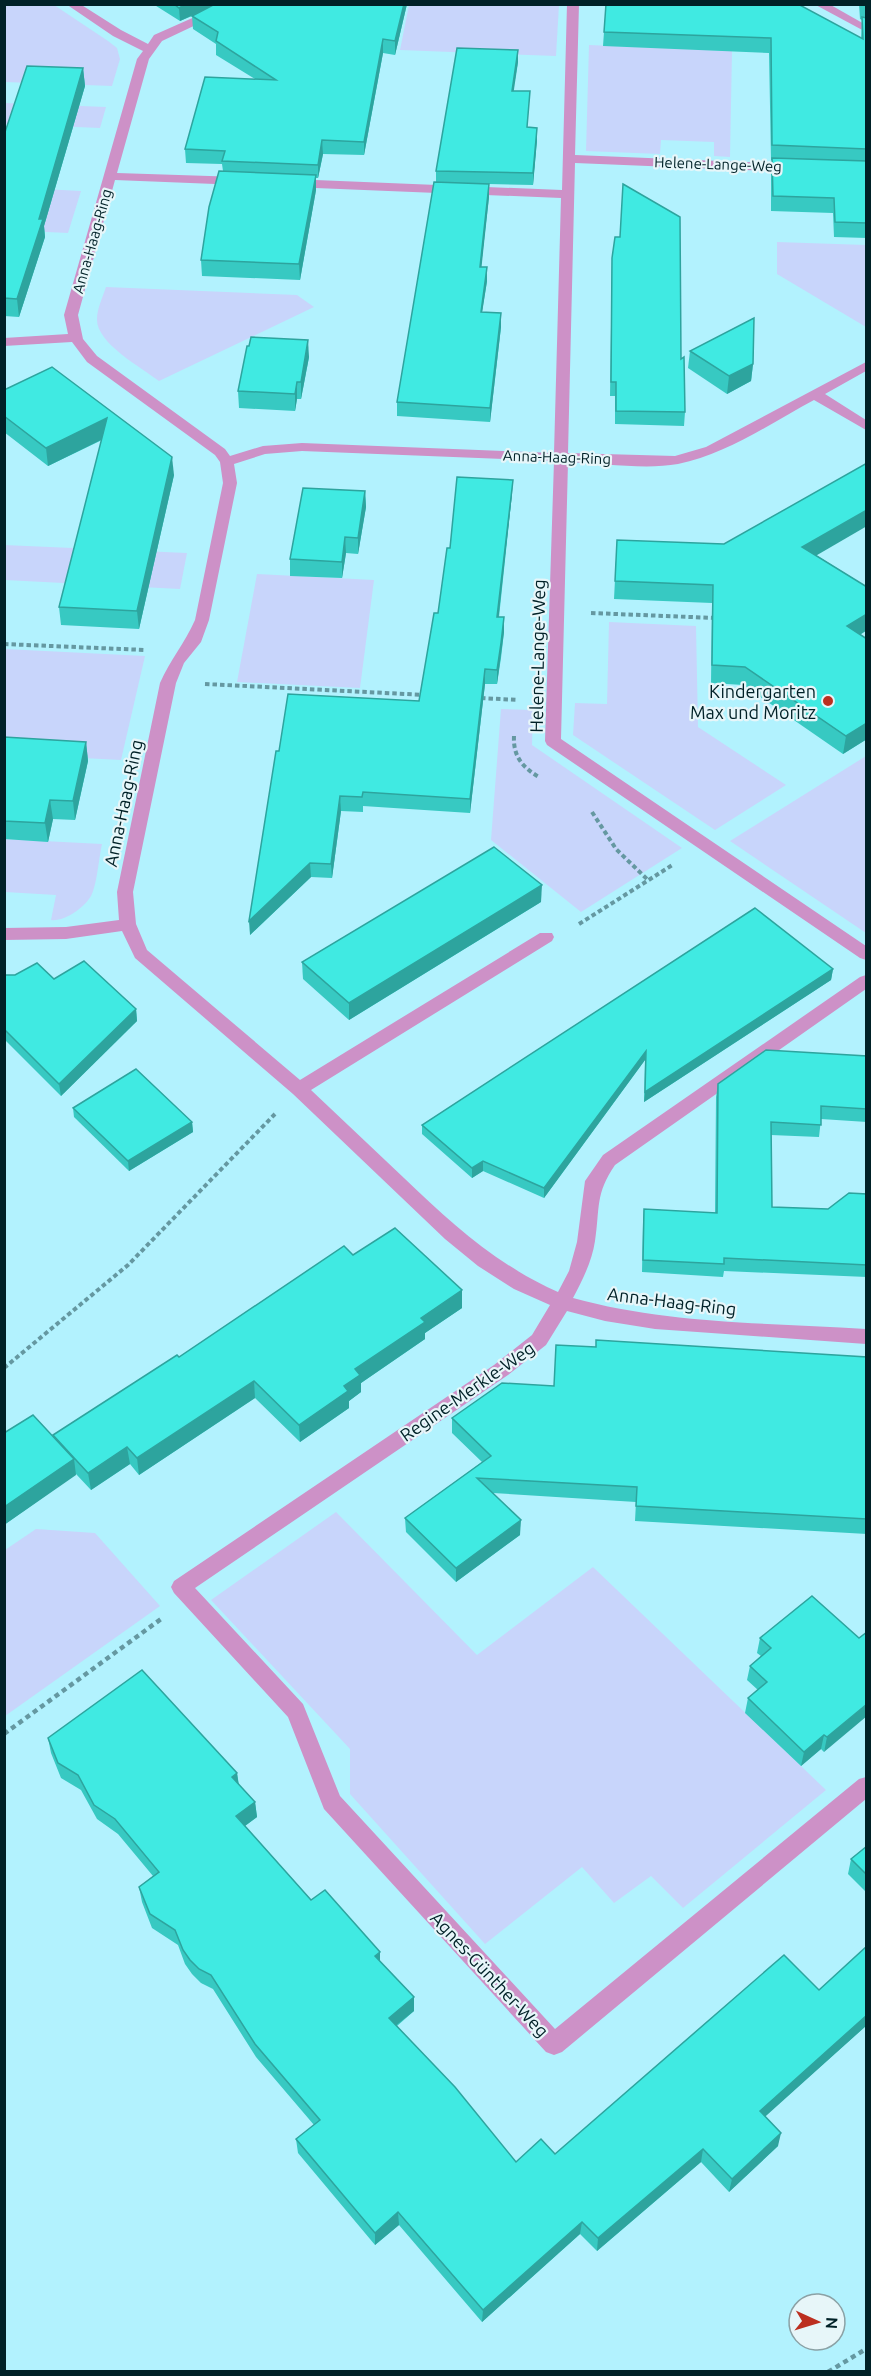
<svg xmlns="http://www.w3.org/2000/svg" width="871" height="2376" font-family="Ubuntu,sans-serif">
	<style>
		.green { fill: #c8d5fb }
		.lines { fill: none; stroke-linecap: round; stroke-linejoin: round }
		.path-far1 { stroke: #6598a1; stroke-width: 4; stroke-dasharray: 4.5 3; stroke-linecap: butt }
		.path { stroke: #6598a1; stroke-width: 4.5; stroke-dasharray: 5 4; stroke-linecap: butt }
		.minor { fill: #cd91c7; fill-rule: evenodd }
		.wall { fill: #37c9c2 }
		.shaded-wall { fill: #2da49e }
		.building { fill: #40eae2; stroke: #2da49e; stroke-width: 1.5 }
		.poi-dot { fill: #bc2f20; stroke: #e7f6f9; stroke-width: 2 }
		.labels { text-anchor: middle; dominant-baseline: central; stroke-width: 4.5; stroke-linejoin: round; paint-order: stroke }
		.far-street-label { font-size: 15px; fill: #002127; stroke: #e7f6f9 }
		.street-label { font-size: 18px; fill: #002127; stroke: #e7f6f9 }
		.poi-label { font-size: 18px; fill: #002127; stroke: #e7f6f9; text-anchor: end }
	</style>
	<rect width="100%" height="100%" fill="#b2f2fe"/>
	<g class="green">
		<path d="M 5,5 L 54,5 L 108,41 L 117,48 L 120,59 L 112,86 L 5,82 Z"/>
		<path d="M 409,5 L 559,5 L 556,56 L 400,50 Z"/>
		<path d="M 589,45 L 732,51 L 730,157 L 714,156 L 714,142 L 661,140 L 660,154 L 586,151 Z"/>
		<path d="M 5,103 L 106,107 L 100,128 L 5,124 Z"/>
		<path d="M 5,187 L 81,191 L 68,233 L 5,230 Z"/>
		<path d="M 777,242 L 866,245 L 866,327 L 777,274 Z"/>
		<path d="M 106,287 L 297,295 L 314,307 L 159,381 C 142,368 96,343 97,319 C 97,309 103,296 106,287 Z"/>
		<path d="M 4,545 L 187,553 L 180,589 L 5,580 Z"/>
		<path d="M 257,574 L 374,580 L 360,688 L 237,682 Z"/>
		<path d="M 609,622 L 696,626 L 698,727 L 786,785 L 715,830 L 573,735 L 575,703 L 607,704 Z"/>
		<path d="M 5,649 L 145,656 L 121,760 L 5,754 Z"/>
		<path d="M 501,709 L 533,710 L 532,745 L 682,848 L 581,912 L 491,840 Z"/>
		<path d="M 866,756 L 866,933 L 730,841 Z"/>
		<path d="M 4,839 L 102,844 C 99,857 97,885 91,896 C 84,908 64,922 51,920 L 56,895 L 5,892 Z"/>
		<path d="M 336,1512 L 477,1655 L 593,1567 L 826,1790 L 683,1908 L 651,1876 L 614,1903 L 582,1867 L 485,1944 L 350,1794 L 350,1749 L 211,1600 Z"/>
		<path d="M 36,1529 L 95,1533 L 160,1606 L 5,1716 L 5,1550 Z"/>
	</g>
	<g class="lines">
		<g class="path-far1">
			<path d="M 591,613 L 715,618"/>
			<path d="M 4,644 L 145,650"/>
			<path d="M 205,684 L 425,695"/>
			<path d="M 481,698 L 518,700"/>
			<path d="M 514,736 C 513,756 522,767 539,777"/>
			<path d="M 592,812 L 616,849 L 648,880"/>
			<path d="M 579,924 L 674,864"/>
			<path d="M 4,1368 L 128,1265 L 275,1114"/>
		</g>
		<g class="path">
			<path d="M 4,1734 L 161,1619"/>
			<path d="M 828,2372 L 866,2349"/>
		</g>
		<g class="minor">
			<path d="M 66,4 L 80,4 L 121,30 L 148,44 L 154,35 L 224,4 L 240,4 L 162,41 L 149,59 L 117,173 L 240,177 L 246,181 L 240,185 L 115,180 L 78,315 L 83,339 L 97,356 L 225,449 L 230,456 L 263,446 L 302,443 L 554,453 L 561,198 L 291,187 L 285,183 L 291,179 L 562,190 L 567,4 L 579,4 L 575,155 L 796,164 L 802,168 L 796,172 L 575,163 L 568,453 L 675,456 L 706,447 L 866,362 L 866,371 L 825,394 L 866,420 L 866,430 L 814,400 C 771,423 727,454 678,464 C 645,470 601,463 568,462 L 561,739 L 866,946 L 866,960 L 860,958 L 547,745 L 545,741 L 554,461 L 302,451 L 265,454 L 234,464 L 237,483 L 209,620 L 201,642 L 184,663 L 176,683 L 133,892 L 136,924 L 147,950 L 300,1080 L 540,933 L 552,933 L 554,937 L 552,941 L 311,1090 C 342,1119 373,1149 404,1178 C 452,1224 497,1265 558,1292 L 569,1271 L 577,1242 L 585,1181 L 603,1155 L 860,977 L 866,975 L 866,989 L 615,1165 C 595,1194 600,1208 595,1241 C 592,1261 583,1279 573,1298 C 667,1324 770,1323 866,1329 L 866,1344 L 655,1329 L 605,1321 L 567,1311 L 546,1345 L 508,1375 L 195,1588 L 303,1704 L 340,1796 L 555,2029 L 859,1779 L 866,1777 L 866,1799 L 562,2052 L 554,2055 L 546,2052 L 324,1809 L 288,1717 L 174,1593 L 171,1587 L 174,1581 L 494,1365 L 532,1335 L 550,1305 L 514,1289 L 478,1266 L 445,1239 L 293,1094 L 135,958 L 122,931 L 66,939 L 4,940 L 4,928 L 66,927 L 119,920 L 117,892 L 160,683 C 170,660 185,643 195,620 L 223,483 L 220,462 L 215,455 L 87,362 L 72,342 L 4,346 L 4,338 L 68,334 L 64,315 L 137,59 L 143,51 L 113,36 Z"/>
			<path d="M 814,4 L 829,4 L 866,25 L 866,32 Z"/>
		</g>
	</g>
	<g class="wall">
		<path d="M 153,4 L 407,4 L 395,55 L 383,53 L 364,155 L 323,154 L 318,178 L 316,178 L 316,190 L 300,280 L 202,276 L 201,260 L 223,171 L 222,164 L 186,163 L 185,149 L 255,79 L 216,55 L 216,44 L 193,29 L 192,16 L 180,21 Z"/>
		<path d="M 606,4 L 861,38 L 862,20 L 860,19 L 859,4 L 867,4 L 867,238 L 834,237 L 833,213 L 771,211 L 771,173 L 772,160 L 771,160 L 769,53 L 603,46 Z"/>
		<path d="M 518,50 L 518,62 L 513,91 L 530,91 L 527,127 L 537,128 L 537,140 L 533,185 L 489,184 L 489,197 L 481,267 L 487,281 L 482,312 L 501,313 L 501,327 L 490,422 L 397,416 L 397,402 L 436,182 L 436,171 Z"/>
		<path d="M 83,68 L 85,86 L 44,226 L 45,237 L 19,317 L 4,316 L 4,135 Z"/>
		<path d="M 612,258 L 681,359 L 685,412 L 684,426 L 615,424 L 615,396 L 610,396 Z"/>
		<path d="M 690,351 L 753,364 L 751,381 L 727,394 L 688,368 Z"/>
		<path d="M 309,357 L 301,399 L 297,399 L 295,411 L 239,408 L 238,391 Z"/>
		<path d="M 4,390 L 174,475 L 139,629 L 61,625 L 59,607 L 102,440 L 48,466 L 4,432 Z"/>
		<path d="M 365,491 L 366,507 L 358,554 L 346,553 L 342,578 L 290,576 L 290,559 Z"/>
		<path d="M 512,494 L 499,617 L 504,617 L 504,632 L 501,658 L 497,684 L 485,684 L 470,813 L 363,806 L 363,812 L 341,811 L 332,878 L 311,877 L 250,935 L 279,751 L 419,701 L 438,613 Z"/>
		<path d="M 617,540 L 816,555 L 867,587 L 867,630 L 860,635 L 867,639 L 867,739 L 843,754 L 743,685 L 711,683 L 712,603 L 614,599 Z"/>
		<path d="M 4,737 L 86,742 L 88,761 L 75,820 L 53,819 L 48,842 L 4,839 Z"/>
		<path d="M 541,902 L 349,1020 L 303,979 L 302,962 Z"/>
		<path d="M 833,969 L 831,980 L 644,1102 L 645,1060 L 544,1198 L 483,1171 L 472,1178 L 422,1134 L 422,1125 Z"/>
		<path d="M 4,975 L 54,979 L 136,1009 L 137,1021 L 61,1096 L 4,1039 Z"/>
		<path d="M 867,1056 L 867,1122 L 821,1119 L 819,1137 L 771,1135 L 772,1207 L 828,1209 L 867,1194 L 867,1277 L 724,1271 L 723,1277 L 642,1272 L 643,1222 L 644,1209 L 715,1213 L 716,1097 L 718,1084 Z"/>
		<path d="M 73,1108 L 192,1122 L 193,1132 L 129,1171 L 74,1117 Z"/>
		<path d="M 353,1255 L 462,1290 L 462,1308 L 425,1333 L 425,1339 L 361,1383 L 361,1392 L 349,1401 L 349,1408 L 300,1442 L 255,1398 L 139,1475 L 130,1464 L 91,1490 L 76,1474 L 4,1525 L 4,1433 L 53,1437 L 53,1435 L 179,1357 Z"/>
		<path d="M 596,1347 L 867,1357 L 867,1534 L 635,1521 L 636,1502 L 493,1493 L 520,1535 L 456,1582 L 406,1532 L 405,1518 L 482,1462 L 452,1433 L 452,1418 L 554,1386 Z"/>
		<path d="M 760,1638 L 859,1638 L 824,1752 L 821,1749 L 801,1766 L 745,1713 L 748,1698 L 758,1690 L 747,1680 L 750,1666 L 761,1656 L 757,1653 Z"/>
		<path d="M 48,1738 L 237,1773 L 239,1785 L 255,1802 L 257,1817 L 245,1826 L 311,1900 L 380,1962 L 414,2011 L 397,2026 L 516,2162 L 555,2154 L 819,1990 L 867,1946 L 867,2025 L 765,2116 L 778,2146 L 729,2192 L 701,2162 L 597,2251 L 580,2234 L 482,2322 L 399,2225 L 375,2245 L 298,2153 L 296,2139 L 314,2125 L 256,2057 L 213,1989 L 201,1983 L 192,1974 L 185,1964 L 178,1945 L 152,1928 L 142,1902 L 139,1887 L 153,1876 L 118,1834 L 97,1819 L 81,1790 L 61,1778 L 51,1753 Z"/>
		<path d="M 867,1846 L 867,1893 L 848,1874 L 851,1859 Z"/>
	</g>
	<g class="shaded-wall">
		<path d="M 186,4 L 217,4 L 180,21 L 179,8 Z"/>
		<path d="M 404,4 L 407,4 L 395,55 L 395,41 Z"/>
		<path d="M 383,39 L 383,53 L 364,155 L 364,142 Z"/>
		<path d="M 518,50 L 518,62 L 512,103 L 512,91 Z"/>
		<path d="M 83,68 L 85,86 L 44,226 L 45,237 L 19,317 L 17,299 L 39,219 Z"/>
		<path d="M 537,128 L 537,140 L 533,185 L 533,173 Z"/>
		<path d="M 322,140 L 323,154 L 318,178 L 318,165 Z"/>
		<path d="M 316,175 L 316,190 L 300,280 L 299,264 Z"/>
		<path d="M 489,184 L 489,197 L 480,281 L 480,267 Z"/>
		<path d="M 487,267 L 487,281 L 480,326 L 481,312 Z"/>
		<path d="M 501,313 L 501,327 L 490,422 L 490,408 Z"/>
		<path d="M 308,340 L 309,357 L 301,399 L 301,382 Z"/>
		<path d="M 753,364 L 751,381 L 727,394 L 729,376 Z"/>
		<path d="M 297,382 L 297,399 L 295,411 L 295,394 Z"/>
		<path d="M 107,418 L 109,436 L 48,466 L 46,448 Z"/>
		<path d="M 172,457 L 174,475 L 139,629 L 137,611 Z"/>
		<path d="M 513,480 L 512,494 L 497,631 L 497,617 Z"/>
		<path d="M 365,491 L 366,507 L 358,554 L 358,538 Z"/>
		<path d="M 867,510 L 867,526 L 800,565 L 802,547 Z"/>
		<path d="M 345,537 L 346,553 L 342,578 L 342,562 Z"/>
		<path d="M 867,614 L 867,630 L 845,644 L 847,626 Z"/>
		<path d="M 504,617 L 504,632 L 497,684 L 497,670 Z"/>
		<path d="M 485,669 L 485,684 L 470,813 L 470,799 Z"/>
		<path d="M 867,723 L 867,739 L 843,754 L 846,736 Z"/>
		<path d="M 86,742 L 88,761 L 75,820 L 73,801 Z"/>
		<path d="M 340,796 L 341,811 L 332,878 L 331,864 Z"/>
		<path d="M 50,800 L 53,819 L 48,842 L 45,823 Z"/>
		<path d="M 310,863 L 311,877 L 250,935 L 249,921 Z"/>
		<path d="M 542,885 L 541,902 L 349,1020 L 349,1003 Z"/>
		<path d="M 833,969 L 831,980 L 644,1102 L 645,1092 Z"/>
		<path d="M 136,1009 L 137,1021 L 61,1096 L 59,1084 Z"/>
		<path d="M 646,1051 L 645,1060 L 544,1198 L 544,1188 Z"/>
		<path d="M 192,1122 L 193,1132 L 129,1171 L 128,1161 Z"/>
		<path d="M 483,1161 L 483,1171 L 472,1178 L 472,1168 Z"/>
		<path d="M 462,1290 L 462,1308 L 425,1333 L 425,1339 L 361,1383 L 361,1392 L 349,1401 L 349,1408 L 300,1442 L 299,1425 L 344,1386 L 355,1369 L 421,1318 Z"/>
		<path d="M 254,1381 L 255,1398 L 139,1475 L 137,1458 Z"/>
		<path d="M 127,1447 L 130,1464 L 91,1490 L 88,1473 Z"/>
		<path d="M 74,1459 L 76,1475 L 4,1525 L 4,1507 Z"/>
		<path d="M 521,1520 L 520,1535 L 456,1582 L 456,1568 Z"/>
		<path d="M 867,1704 L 867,1716 L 824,1752 L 827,1737 Z"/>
		<path d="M 824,1735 L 821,1749 L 801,1766 L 804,1752 Z"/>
		<path d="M 237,1773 L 239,1788 L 232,1777 Z"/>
		<path d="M 255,1802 L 257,1817 L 238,1831 L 236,1816 Z"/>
		<path d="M 380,1952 L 380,1966 L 375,1956 Z"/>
		<path d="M 414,1997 L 414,2011 L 389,2031 L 389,2018 Z"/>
		<path d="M 867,2015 L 867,2025 L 757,2124 L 760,2111 Z"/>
		<path d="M 781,2133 L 778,2146 L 729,2192 L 732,2179 Z"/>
		<path d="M 703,2149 L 701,2162 L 597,2251 L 598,2238 Z"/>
		<path d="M 398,2212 L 399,2225 L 375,2245 L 375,2233 Z"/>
		<path d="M 582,2222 L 580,2234 L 482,2322 L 483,2310 Z"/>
	</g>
	<g class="building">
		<path d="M 174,4 L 186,4 L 179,8 Z"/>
		<path d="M 215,4 L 404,4 L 395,41 L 383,39 L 364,142 L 322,140 L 318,165 L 222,161 L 225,151 L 185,149 L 205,77 L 276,80 L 216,41 L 218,32 L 192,16 Z"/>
		<path d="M 606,4 L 798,4 L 863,39 L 862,17 L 867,18 L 867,149 L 772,145 L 771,38 L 604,32 Z"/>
		<path d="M 457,48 L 518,50 L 512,91 L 530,91 L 527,127 L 537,128 L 533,173 L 436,171 Z"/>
		<path d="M 27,66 L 83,68 L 39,219 L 43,219 L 17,299 L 4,298 L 4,135 Z"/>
		<path d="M 772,158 L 867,161 L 867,223 L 835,222 L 834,198 L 773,196 Z"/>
		<path d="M 219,171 L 316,175 L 299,264 L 201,260 L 209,207 Z"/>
		<path d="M 434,182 L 489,184 L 480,267 L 487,267 L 481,312 L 501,313 L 490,408 L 397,402 Z"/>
		<path d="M 623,184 L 680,217 L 681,359 L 684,357 L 685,412 L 616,411 L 616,382 L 611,382 L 612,258 L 615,237 L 620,237 Z"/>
		<path d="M 754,318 L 753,364 L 729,376 L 690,351 Z"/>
		<path d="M 251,337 L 308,340 L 301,382 L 297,382 L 295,394 L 238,391 L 247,346 L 249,346 Z"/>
		<path d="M 52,367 L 172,457 L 137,611 L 59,607 L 107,418 L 46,448 L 4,416 L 4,390 Z"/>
		<path d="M 867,463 L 867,510 L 802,547 L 867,587 L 867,614 L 847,626 L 867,639 L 867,723 L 846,736 L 745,667 L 712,665 L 713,585 L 615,581 L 617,540 L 724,544 Z"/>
		<path d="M 457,477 L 513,480 L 497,617 L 504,617 L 501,643 L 497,670 L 485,669 L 470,799 L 363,792 L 362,797 L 340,796 L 331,864 L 310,863 L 249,921 L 276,751 L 279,751 L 288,694 L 419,701 L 434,613 L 438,613 L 447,548 L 450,548 Z"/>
		<path d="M 303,488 L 365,491 L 358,538 L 345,537 L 342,562 L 290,559 Z"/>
		<path d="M 4,737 L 86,742 L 73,801 L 50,800 L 45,823 L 4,821 Z"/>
		<path d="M 494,847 L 542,885 L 349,1003 L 302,962 Z"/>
		<path d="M 755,908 L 833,969 L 645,1092 L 646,1051 L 544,1188 L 483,1161 L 472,1168 L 422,1125 Z"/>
		<path d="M 84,961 L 136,1009 L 59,1084 L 4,1029 L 4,975 L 15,975 L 37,963 L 54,979 Z"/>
		<path d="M 766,1050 L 867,1056 L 867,1109 L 821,1106 L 821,1125 L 771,1122 L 772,1207 L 828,1209 L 849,1193 L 867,1194 L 867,1265 L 724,1258 L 724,1264 L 643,1260 L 644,1209 L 717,1213 L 718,1084 Z"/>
		<path d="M 136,1069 L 192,1122 L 128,1161 L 73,1108 Z"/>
		<path d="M 395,1228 L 462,1290 L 421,1318 L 425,1322 L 355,1369 L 360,1375 L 344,1386 L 348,1391 L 299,1425 L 254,1381 L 137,1458 L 127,1447 L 88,1473 L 53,1435 L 177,1355 L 179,1357 L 344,1246 L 353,1255 Z"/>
		<path d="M 596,1340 L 867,1357 L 867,1519 L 636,1506 L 637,1487 L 477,1478 L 521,1520 L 456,1568 L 405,1518 L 491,1456 L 452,1418 L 502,1383 L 554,1386 L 556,1345 L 596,1347 Z"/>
		<path d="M 33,1415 L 74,1459 L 4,1507 L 4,1433 Z"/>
		<path d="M 812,1596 L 859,1638 L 867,1632 L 867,1704 L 827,1737 L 824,1735 L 804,1752 L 748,1698 L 767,1682 L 750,1666 L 771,1648 L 760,1638 Z"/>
		<path d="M 142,1670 L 237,1773 L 232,1777 L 255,1802 L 236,1816 L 311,1900 L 325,1890 L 380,1952 L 375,1956 L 414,1997 L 389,2018 L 455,2087 L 516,2162 L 541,2139 L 555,2154 L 784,1955 L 819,1990 L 867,1946 L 867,2015 L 760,2111 L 781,2133 L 732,2179 L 703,2149 L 598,2238 L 582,2222 L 483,2310 L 398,2212 L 375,2233 L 296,2139 L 320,2120 L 255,2044 L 211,1975 L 199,1969 L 190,1960 L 183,1950 L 175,1930 L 150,1914 L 139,1887 L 159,1872 L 115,1819 L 94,1805 L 78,1775 L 58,1763 L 48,1738 Z"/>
		<path d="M 867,1846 L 867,1875 L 851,1859 Z"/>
	</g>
	<circle class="poi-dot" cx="828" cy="701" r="6"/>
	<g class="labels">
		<g class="far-street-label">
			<text transform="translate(718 164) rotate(2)">Helene-Lange-Weg</text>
			<text transform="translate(92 241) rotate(-74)">Anna-Haag-Ring</text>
			<text transform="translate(557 457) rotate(2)">Anna-Haag-Ring</text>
		</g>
		<g class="street-label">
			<text transform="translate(537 656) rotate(-89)">Helene-Lange-Weg</text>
			<text transform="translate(123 803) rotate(-78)">Anna-Haag-Ring</text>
			<text transform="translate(672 1301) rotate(7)">Anna-Haag-Ring</text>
			<text transform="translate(467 1391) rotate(-35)">Regine-Merkle-Weg</text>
			<text transform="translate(490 1974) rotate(47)">Agnes-Günther-Weg</text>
		</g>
		<g class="poi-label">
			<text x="816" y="691">Kindergarten<tspan x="816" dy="21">Max und Moritz</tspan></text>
		</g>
	</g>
	<rect width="871" height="2376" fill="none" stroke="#002127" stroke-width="12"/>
	<g transform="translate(817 2322) rotate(94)"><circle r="28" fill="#e7f6f9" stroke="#8ba1a5" stroke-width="1.5"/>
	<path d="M0-4.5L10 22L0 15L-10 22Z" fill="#bc2f20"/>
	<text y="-9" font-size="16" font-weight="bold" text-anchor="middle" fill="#002127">N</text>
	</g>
</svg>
